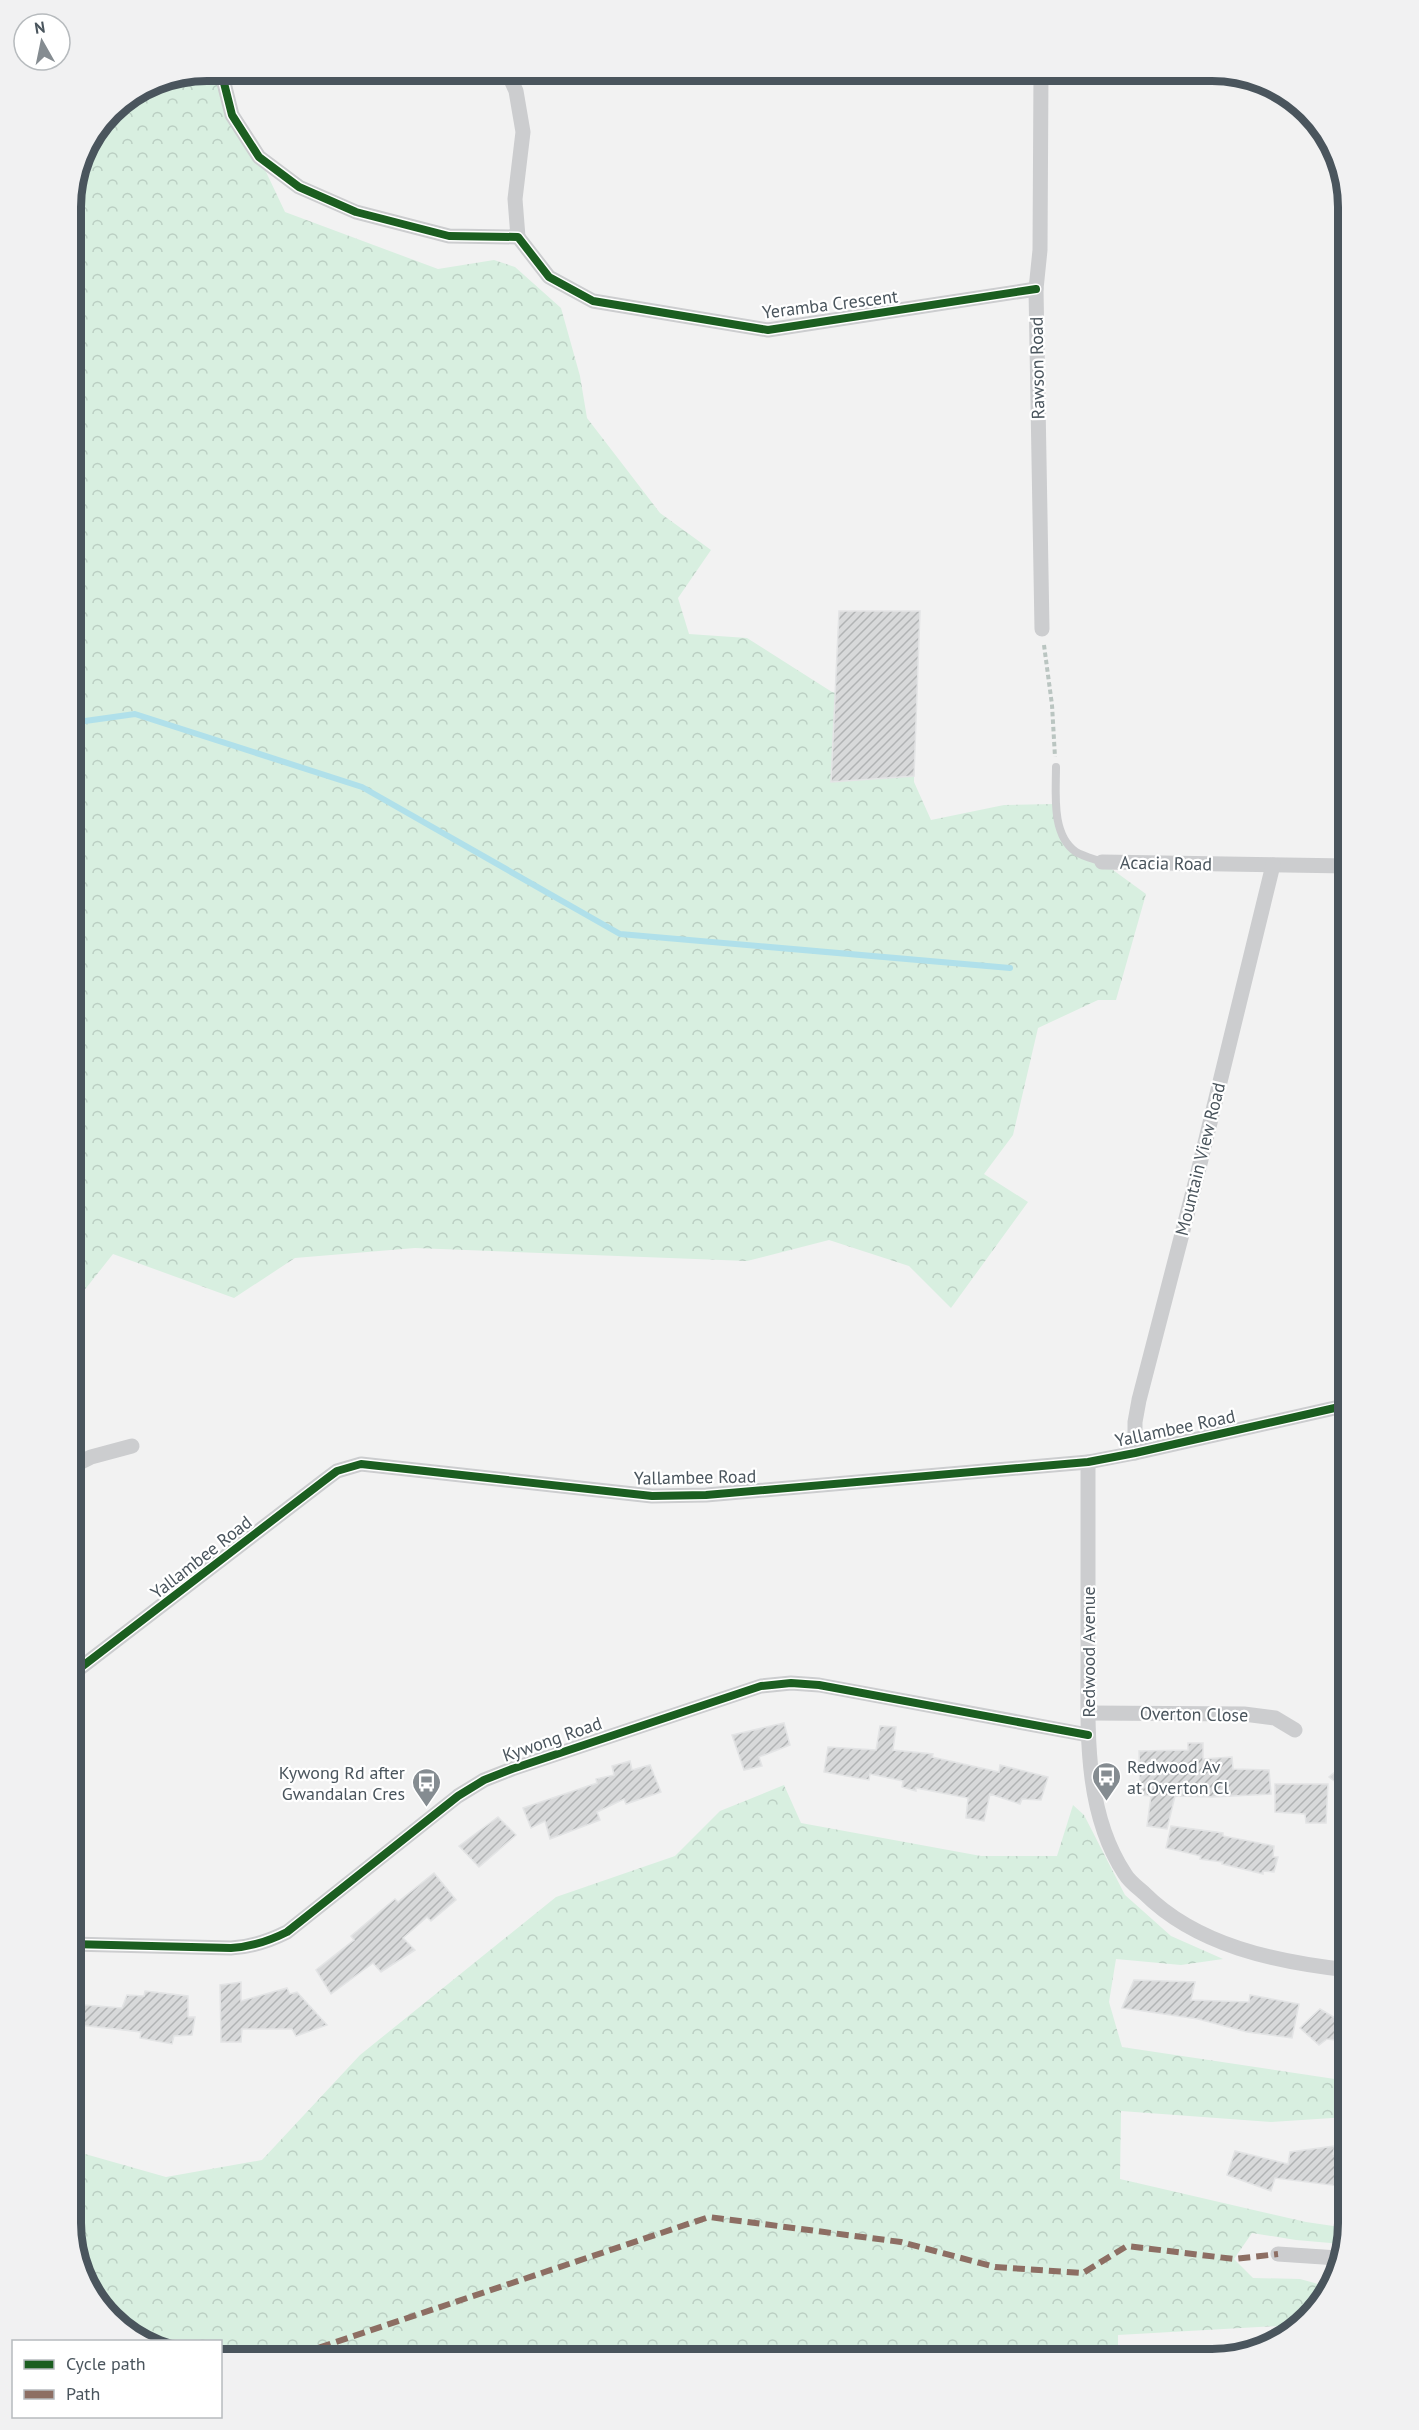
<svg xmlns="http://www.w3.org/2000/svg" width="1419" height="2430" font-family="'PT Sans',sans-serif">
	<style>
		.forest { fill: url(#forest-crowns) }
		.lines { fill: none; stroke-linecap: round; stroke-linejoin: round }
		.stream { stroke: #b0e0ea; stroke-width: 6 }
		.building { fill: url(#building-hatch); stroke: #e3e4e5; stroke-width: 1.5 }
		.path { stroke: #bac5c1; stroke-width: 4; stroke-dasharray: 4.5 3; stroke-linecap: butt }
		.service { stroke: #cccdcf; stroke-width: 8 }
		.minor { stroke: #cccdcf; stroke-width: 15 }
		.quiet { stroke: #8d6e63; stroke-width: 6; stroke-dasharray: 12 6; stroke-linecap: butt }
		.cycleway-casing { stroke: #fff; stroke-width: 11 }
		.cycleway { stroke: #1b5e20; stroke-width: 8 }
		.labels { text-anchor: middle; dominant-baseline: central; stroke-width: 4.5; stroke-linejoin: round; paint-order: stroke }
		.street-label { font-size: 18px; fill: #4a555d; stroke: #fff }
		.poi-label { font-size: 18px; fill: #4a555d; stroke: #fff; text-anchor: start }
		.rim { fill: none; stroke: #4a555d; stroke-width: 8 }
	</style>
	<defs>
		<pattern id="forest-crowns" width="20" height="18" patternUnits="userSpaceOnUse" patternTransform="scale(1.5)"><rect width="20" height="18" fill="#d8efe0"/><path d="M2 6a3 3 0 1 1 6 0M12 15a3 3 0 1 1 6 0" fill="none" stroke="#bbcfc3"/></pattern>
		<pattern id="building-hatch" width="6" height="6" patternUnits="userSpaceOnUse" patternTransform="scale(1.5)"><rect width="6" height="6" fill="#d8d9da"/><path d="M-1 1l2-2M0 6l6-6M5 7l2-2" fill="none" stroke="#b1b3b4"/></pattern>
	</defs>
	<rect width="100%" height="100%" fill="#f2f2f2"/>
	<g class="forest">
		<path d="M 207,71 L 221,71 L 232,115 L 259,157 L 285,212 L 438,269 L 494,260 L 515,267 L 561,308 L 580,376 L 587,418 L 660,513 L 711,550 L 678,598 L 689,634 L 747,638 L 832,692 L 914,708 L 914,782 L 931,820 L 1004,805 L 1056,804 L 1059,825 L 1076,852 L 1102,862 L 1146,894 L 1116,1000 L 1098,1000 L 1038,1028 L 1013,1135 L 984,1174 L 1028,1202 L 951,1308 L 909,1266 L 829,1240 L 747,1261 L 415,1248 L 295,1258 L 234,1298 L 113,1254 L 79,1297 L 83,1337 L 71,1342 L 71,198 L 81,154 L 111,110 L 155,81 Z"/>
		<path d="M 784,1785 L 801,1823 L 981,1856 L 1057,1856 L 1073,1805 L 1084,1815 L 1125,1895 L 1171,1936 L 1223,1959 L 1181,1965 L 1116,1959 L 1109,2002 L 1122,2047 L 1348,2081 L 1348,2117 L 1271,2122 L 1121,2111 L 1120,2179 L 1306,2222 L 1347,2228 L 1342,2244 L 1296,2240 L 1252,2233 L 1234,2259 L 1253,2278 L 1300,2279 L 1329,2287 L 1326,2299 L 1296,2325 L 1118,2335 L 1118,2359 L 221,2359 L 220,2342 L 145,2342 L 131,2337 L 84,2283 L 71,2223 L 71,2150 L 166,2177 L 262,2160 L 360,2055 L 556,1897 L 675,1856 L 720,1811 Z"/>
	</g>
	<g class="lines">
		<path class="stream" d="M 78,722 L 135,714 L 362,787 L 620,934 L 1010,968"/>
	</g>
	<g class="building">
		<path d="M 839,611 L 920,611 L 914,776 L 831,782 Z"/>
		<path d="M 784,1723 L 790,1745 L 759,1757 L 762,1766 L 744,1770 L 732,1735 Z"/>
		<path d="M 880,1726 L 896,1727 L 893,1750 L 933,1754 L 932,1757 L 999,1772 L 1000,1765 L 1048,1777 L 1041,1800 L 1022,1799 L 1020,1804 L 990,1794 L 984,1821 L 966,1818 L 968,1798 L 916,1788 L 916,1791 L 902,1787 L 903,1781 L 870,1774 L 869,1780 L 824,1772 L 828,1747 L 876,1750 Z"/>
		<path d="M 1188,1743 L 1203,1743 L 1203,1759 L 1232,1757 L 1233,1769 L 1269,1770 L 1271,1794 L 1213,1797 L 1175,1796 L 1167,1829 L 1147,1826 L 1151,1796 L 1140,1795 L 1139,1751 L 1188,1750 Z"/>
		<path d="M 630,1761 L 632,1770 L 650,1765 L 661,1792 L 626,1804 L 624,1799 L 597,1812 L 600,1820 L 550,1839 L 545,1821 L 531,1828 L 523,1808 L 597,1783 L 596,1779 L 614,1775 L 612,1766 Z"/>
		<path d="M 1348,1761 L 1348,1791 L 1329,1777 Z"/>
		<path d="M 1275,1784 L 1328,1784 L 1326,1823 L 1306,1823 L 1305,1814 L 1275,1812 Z"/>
		<path d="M 498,1817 L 516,1835 L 479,1867 L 459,1846 Z"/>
		<path d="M 1171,1826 L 1223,1833 L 1223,1836 L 1274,1846 L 1273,1857 L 1278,1857 L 1274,1872 L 1263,1871 L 1263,1874 L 1222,1864 L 1223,1862 L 1200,1859 L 1201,1856 L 1166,1848 Z"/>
		<path d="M 434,1873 L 456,1900 L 431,1921 L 427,1917 L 403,1938 L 415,1950 L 381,1972 L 373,1963 L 331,1994 L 316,1970 L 354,1940 L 351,1936 L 395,1899 L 398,1902 Z"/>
		<path d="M 1134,1980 L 1195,1982 L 1191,2000 L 1249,2002 L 1250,1995 L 1299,2004 L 1292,2038 L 1247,2032 L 1198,2019 L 1122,2008 Z"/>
		<path d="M 241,1982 L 241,2001 L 287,1988 L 290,1994 L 297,1992 L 327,2025 L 296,2036 L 292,2029 L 242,2029 L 241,2042 L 221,2042 L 220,1985 Z"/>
		<path d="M 145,1991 L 188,1996 L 188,2017 L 195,2017 L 192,2035 L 174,2036 L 172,2044 L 140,2038 L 141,2032 L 71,2024 L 71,2004 L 122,2008 L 127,1995 L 144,1996 Z"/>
		<path d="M 1320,2009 L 1347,2025 L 1348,2042 L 1327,2039 L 1319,2045 L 1300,2028 Z"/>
		<path d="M 1335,2146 L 1333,2154 L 1348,2155 L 1348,2187 L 1275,2178 L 1271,2191 L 1227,2175 L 1235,2151 L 1288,2164 L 1290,2152 Z"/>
	</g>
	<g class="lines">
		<path class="path" d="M 1044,645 L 1052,705 L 1055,757"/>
		<path class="service" d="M 1056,767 C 1056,793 1051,835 1076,852 C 1083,856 1094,859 1102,862"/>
		<g class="minor">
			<path d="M 221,71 L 232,115 L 259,157 L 299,187 L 356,212 L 449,236 L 518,237 L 549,277 L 593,301 L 768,330 L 1036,289"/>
			<path d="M 507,71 L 516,91 L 523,132 L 515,199 L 518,237"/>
			<path d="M 1041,71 L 1040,250 L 1036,289 L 1042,629"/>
			<path d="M 1102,862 L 1348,866"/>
			<path d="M 1135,1453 L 1135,1422 L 1139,1400 L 1196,1180 L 1273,865"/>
			<path d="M 1088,1462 C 1088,1521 1088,1580 1088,1639 C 1089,1716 1080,1806 1125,1874 C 1129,1881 1137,1887 1144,1893 C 1197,1946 1276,1962 1348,1970"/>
			<path d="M 71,1467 L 91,1457 L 132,1446"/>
			<path d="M 71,1675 L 325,1480 L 337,1471 L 361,1464 L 652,1496 L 706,1495 L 1088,1462 L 1135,1453 L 1348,1405"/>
			<path d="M 1089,1713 L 1244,1714 L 1275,1718 L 1295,1730"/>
			<path d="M 71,1944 L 231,1948 C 251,1947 269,1941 287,1932 L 458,1796 L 484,1780 L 512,1769 L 761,1686 L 791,1683 L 819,1685 L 1088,1735"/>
			<path d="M 1278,2254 L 1338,2258"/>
		</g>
		<g class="quiet">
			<path d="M 71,765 L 77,740 L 71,720"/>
			<path d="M 285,2359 L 709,2217 L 901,2242 L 995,2267 L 1083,2273 L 1127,2246 L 1234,2259 L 1278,2254"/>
		</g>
		<defs>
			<g id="cycleway">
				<path d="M 221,71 L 232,115 L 259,157 L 299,187 L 356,212 L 449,236 L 518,237 L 549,277 L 593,301 L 768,330 L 1036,289"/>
				<path d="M 71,1675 L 325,1480 L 337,1471 L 361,1464 L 652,1496 L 706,1495 L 1088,1462 L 1135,1453 L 1348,1405"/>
				<path d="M 71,1944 L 231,1948 C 251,1947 269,1941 287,1932 L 458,1796 L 484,1780 L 512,1769 L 761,1686 L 791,1683 L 819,1685 L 1088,1735"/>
			</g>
		</defs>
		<use href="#cycleway" class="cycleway-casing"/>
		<use href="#cycleway" class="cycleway"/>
	</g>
	<defs>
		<symbol id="bus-pin" viewBox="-11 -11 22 30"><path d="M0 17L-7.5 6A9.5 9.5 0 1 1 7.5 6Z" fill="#858c91" stroke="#fff"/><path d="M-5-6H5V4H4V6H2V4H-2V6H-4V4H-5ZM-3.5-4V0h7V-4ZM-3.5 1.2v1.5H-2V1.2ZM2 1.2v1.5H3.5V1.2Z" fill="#fff"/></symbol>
	</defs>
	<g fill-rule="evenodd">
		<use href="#bus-pin" x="1090" y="1760" width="33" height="45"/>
		<use href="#bus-pin" x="410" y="1766" width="33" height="45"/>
	</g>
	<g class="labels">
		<g class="street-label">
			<text transform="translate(830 304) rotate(-7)">Yeramba Crescent</text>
			<text transform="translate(1037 368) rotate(-91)">Rawson Road</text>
			<text transform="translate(1166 863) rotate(1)">Acacia Road</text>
			<text transform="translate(1200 1159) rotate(-76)">Mountain View Road</text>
			<text transform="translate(1175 1428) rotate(-12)">Yallambee Road</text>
			<text transform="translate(695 1477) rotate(-1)">Yallambee Road</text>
			<text transform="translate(201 1557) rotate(-38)">Yallambee Road</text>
			<text transform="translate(1088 1652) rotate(-90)">Redwood Avenue</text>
			<text transform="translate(1194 1714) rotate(1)">Overton Close</text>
			<text transform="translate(552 1739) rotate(-19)">Kywong Road</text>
		</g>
		<g class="poi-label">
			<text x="1127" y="1766">Redwood Av<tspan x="1127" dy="21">at Overton Cl</tspan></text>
			<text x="405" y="1772" text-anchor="end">Kywong Rd after<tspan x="405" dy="21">Gwandalan Cres</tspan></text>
		</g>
	</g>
	<path d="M0 0H1419V2430H0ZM207 81H1212A126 126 0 0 1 1338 207V2223A126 126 0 0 1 1212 2349H207A126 126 0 0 1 81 2223V207A126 126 0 0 1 207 81Z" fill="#f1f1f2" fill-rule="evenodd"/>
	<path class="rim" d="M207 81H1212A126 126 0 0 1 1338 207V2223A126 126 0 0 1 1212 2349H207A126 126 0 0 1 81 2223V207A126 126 0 0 1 207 81Z"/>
	<rect x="12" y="2340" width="210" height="78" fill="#ffffff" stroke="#b7bbbe" stroke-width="1.5"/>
	<rect x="24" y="2360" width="30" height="9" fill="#1b5e20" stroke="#b7bbbe" stroke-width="1.5"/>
	<text x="66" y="2370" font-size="18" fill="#4a555d">Cycle path</text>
	<rect x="24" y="2390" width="30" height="9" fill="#8d6e63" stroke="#b7bbbe" stroke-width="1.5"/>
	<text x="66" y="2400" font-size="18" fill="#4a555d">Path</text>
	<g transform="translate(42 42) rotate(351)"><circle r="28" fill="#ffffff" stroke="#b7bbbe" stroke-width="1.5"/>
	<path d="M0-4.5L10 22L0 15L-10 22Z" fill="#858c91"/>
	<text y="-9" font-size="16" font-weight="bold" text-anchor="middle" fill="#4a555d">N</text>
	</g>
</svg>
